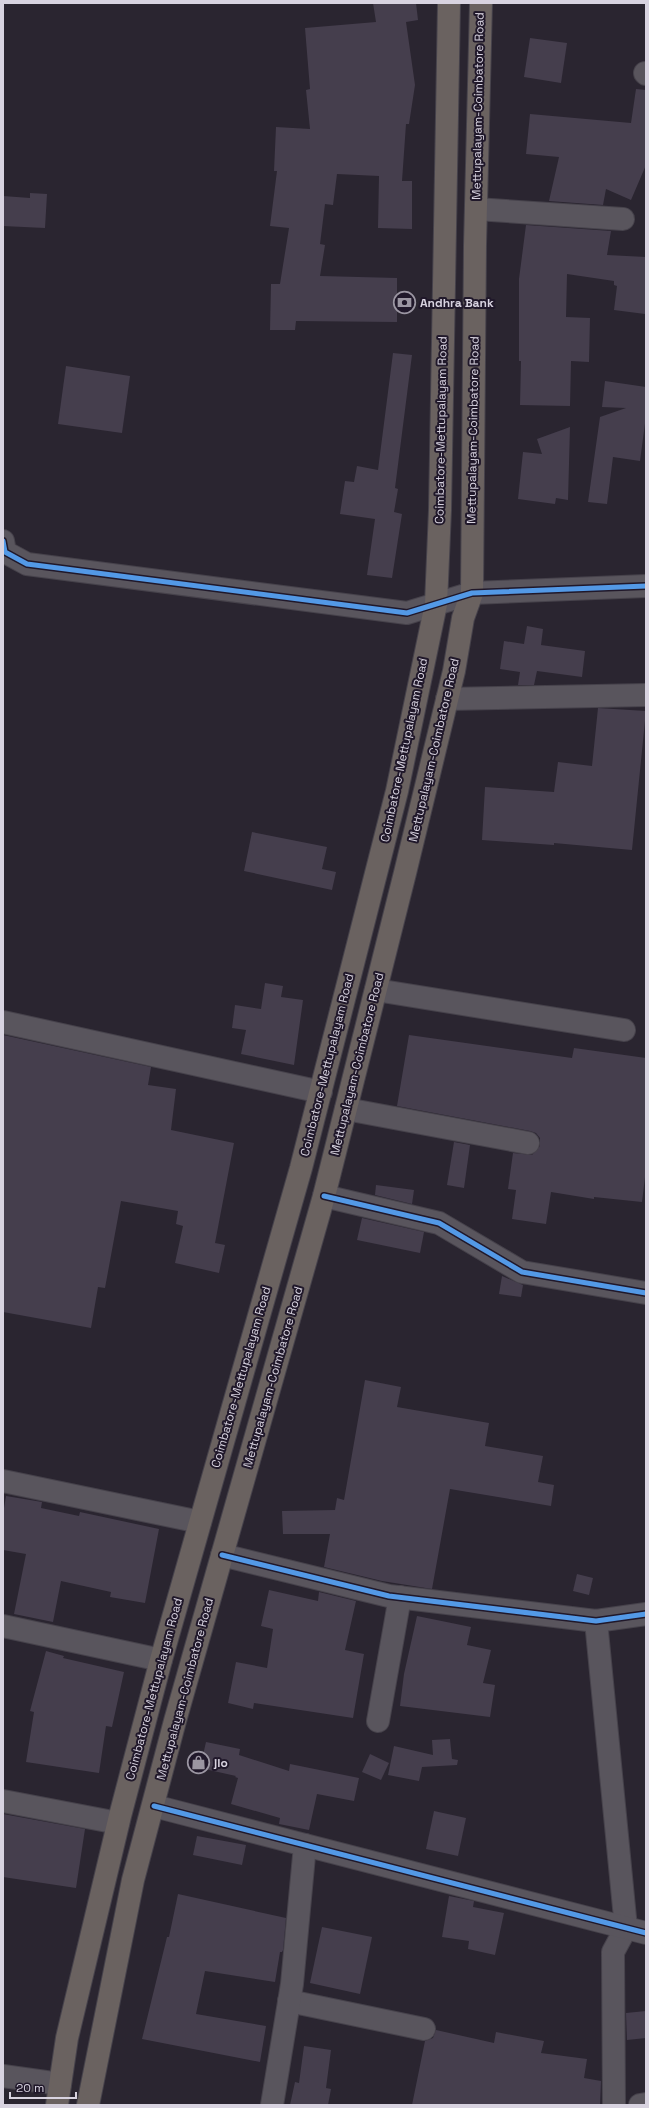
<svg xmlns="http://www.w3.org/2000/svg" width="649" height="2108" font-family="'Space Grotesk',sans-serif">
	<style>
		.building { fill: #453e4d }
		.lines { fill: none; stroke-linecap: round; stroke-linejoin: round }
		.minor-casing { stroke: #46424b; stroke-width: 24 }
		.highway-casing { stroke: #46424b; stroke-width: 24 }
		.minor { stroke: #59555d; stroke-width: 22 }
		.highway { stroke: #6a6260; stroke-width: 22 }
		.cycleway-casing { stroke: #20182a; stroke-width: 8 }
		.cycleway { stroke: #5399e6; stroke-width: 5 }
		.labels { text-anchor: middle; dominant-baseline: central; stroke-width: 4; stroke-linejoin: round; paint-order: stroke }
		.street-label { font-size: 12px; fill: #d8d3e0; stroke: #20182a }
		.poi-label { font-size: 12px; font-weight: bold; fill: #d8d3e0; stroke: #20182a; text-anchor: start }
	</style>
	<rect width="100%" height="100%" fill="#2a2530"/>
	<g class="building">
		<path d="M 373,3 L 416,3 L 418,20 L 406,22 L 415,85 L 409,124 L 406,124 L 402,181 L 412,181 L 412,229 L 378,228 L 379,176 L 337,174 L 333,205 L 325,204 L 320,244 L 325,245 L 320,276 L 397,278 L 397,322 L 296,321 L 295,330 L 270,330 L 271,284 L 280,284 L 289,228 L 270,226 L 277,171 L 274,171 L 276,127 L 310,129 L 306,90 L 310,89 L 305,28 L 376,22 Z"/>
		<path d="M 530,38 L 567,43 L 561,83 L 524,77 Z"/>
		<path d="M 636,89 L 646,90 L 646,165 L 631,200 L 606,189 L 603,205 L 549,201 L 559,157 L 526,154 L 530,114 L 631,123 Z"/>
		<path d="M 30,193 L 47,194 L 45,228 L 3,226 L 3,196 L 30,198 Z"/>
		<path d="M 526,225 L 611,231 L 607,255 L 646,257 L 645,314 L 614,310 L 617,286 L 614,285 L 614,281 L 567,274 L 566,317 L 590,318 L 589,362 L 571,361 L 570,406 L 520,405 L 521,361 L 519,361 L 519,279 Z"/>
		<path d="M 393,353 L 412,355 L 395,488 L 398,489 L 394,512 L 402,514 L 392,578 L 367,575 L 375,519 L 340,514 L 345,481 L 354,482 L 357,466 L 378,470 Z"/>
		<path d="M 66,366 L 130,376 L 122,433 L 58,424 Z"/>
		<path d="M 605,381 L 646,387 L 646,416 L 640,461 L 613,457 L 607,504 L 588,502 L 600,417 L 626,408 L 602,407 Z"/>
		<path d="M 570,427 L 568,500 L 556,498 L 555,504 L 518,499 L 523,452 L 542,454 L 537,439 Z"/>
		<path d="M 527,626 L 543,629 L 541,645 L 585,651 L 582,677 L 537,671 L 534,685 L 518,685 L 520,672 L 500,669 L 504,641 L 524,644 Z"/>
		<path d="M 598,708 L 646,711 L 632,850 L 554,843 L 554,845 L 482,840 L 485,787 L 554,792 L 558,762 L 592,766 Z"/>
		<path d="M 252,832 L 327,847 L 322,869 L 336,872 L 332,890 L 244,871 Z"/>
		<path d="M 265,983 L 283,986 L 281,997 L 303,1000 L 294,1065 L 241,1054 L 246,1030 L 232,1028 L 235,1005 L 261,1009 Z"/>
		<path d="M 3,1035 L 151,1067 L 148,1085 L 176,1089 L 171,1130 L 234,1143 L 215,1243 L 225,1245 L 219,1273 L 175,1263 L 183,1226 L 176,1224 L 178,1211 L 121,1201 L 105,1288 L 98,1287 L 91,1328 L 3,1312 Z"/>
		<path d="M 409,1035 L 572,1058 L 574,1048 L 646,1058 L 646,1169 L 642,1202 L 594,1197 L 594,1199 L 551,1192 L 546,1224 L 512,1219 L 516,1190 L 508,1189 L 513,1153 L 532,1155 L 540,1146 L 540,1138 L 536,1133 L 530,1131 L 397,1106 Z"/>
		<path d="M 454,1142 L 470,1145 L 464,1188 L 447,1185 Z"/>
		<path d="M 376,1185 L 414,1190 L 412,1204 L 375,1195 Z"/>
		<path d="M 362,1218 L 424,1232 L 420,1253 L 357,1240 Z"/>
		<path d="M 502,1276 L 523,1285 L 521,1297 L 499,1294 Z"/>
		<path d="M 365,1380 L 401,1387 L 397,1407 L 489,1423 L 485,1446 L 543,1456 L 538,1482 L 554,1485 L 551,1506 L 450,1489 L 432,1589 L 382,1581 L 324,1567 L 330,1534 L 283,1534 L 282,1511 L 335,1510 L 337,1498 L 344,1500 Z"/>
		<path d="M 6,1496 L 42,1502 L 41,1508 L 79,1516 L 80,1512 L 159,1529 L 145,1603 L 110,1597 L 111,1592 L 61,1581 L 53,1622 L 14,1614 L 26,1554 L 3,1550 L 3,1514 Z"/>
		<path d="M 577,1574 L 593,1578 L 589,1595 L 573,1591 Z"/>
		<path d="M 269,1590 L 318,1601 L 319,1592 L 356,1601 L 345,1650 L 364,1654 L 353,1718 L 254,1703 L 253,1709 L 228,1703 L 236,1662 L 267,1668 L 273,1629 L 261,1626 Z"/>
		<path d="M 417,1616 L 471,1627 L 467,1645 L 491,1650 L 483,1683 L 495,1685 L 490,1717 L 400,1706 L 404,1674 Z"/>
		<path d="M 46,1651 L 64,1656 L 63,1658 L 124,1672 L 112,1727 L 106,1726 L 99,1773 L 26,1762 L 34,1712 L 30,1711 Z"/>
		<path d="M 450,1739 L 452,1759 L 458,1760 L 457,1765 L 422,1767 L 419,1781 L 388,1775 L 394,1746 L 433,1755 L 432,1740 Z"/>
		<path d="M 206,1742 L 240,1749 L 239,1755 L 289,1771 L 290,1764 L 359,1778 L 354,1801 L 317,1794 L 309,1830 L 279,1824 L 280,1818 L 231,1804 L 238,1778 L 235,1777 L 236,1776 L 200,1768 Z"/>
		<path d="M 370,1754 L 389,1763 L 381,1780 L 362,1772 Z"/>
		<path d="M 434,1811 L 466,1818 L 458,1856 L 426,1849 Z"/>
		<path d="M 3,1814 L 85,1829 L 76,1888 L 3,1877 Z"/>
		<path d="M 197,1836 L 246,1845 L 242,1865 L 193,1855 Z"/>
		<path d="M 178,1894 L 286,1918 L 283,1950 L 282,1952 L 280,1952 L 275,1982 L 205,1971 L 196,2014 L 266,2026 L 260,2062 L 142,2039 L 167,1937 L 169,1937 Z"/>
		<path d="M 449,1896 L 474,1901 L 473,1907 L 504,1913 L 495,1955 L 468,1949 L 469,1941 L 442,1937 Z"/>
		<path d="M 322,1927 L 372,1937 L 360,1994 L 310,1983 Z"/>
		<path d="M 646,2011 L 646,2038 L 627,2040 L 626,2013 Z"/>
		<path d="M 436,2030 L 494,2043 L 496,2032 L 544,2041 L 541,2053 L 587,2059 L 584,2078 L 601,2081 L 600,2105 L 412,2105 L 425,2041 L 433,2038 Z"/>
		<path d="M 304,2046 L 331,2050 L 326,2088 L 331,2089 L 328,2105 L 290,2105 L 295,2082 L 299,2083 Z"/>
	</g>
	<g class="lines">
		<defs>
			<g id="minor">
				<path d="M 645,73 L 646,74"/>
				<path d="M 476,209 L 623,219"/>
				<path d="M 3,541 L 5,552 L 27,564 L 407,613 L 472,593 L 646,586"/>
				<path d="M 447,699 L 646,695"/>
				<path d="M 376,990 L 624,1030"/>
				<path d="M 3,1022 L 321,1092"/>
				<path d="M 346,1109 L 528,1143"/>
				<path d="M 324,1196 L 439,1223 L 522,1272 L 646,1293"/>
				<path d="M 3,1481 L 200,1522"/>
				<path d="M 222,1555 L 389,1596 L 596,1621 L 646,1614"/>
				<path d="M 596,1621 L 626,1928 L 613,1952 L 614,2105"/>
				<path d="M 3,1626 L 161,1660"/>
				<path d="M 378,1721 L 400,1597"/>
				<path d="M 3,1801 L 118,1823"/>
				<path d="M 154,1806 L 646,1933"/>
				<path d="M 289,2001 L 424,2029"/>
				<path d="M 3,2076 L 60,2084"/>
				<path d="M 272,2105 L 292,1984 L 305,1845"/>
				<path d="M 640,2105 L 646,2104"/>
			</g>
			<g id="highway">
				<path d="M 57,2105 L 67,2038 L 120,1816 L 161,1660 L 301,1168 L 397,791 L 436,604 L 440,510 L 449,3"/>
				<path d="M 88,2105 L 133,1880 L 175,1721 L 324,1196 L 405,873 L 454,671 L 463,618 L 472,593 L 475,245 L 481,3"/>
			</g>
		</defs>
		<use href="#minor" class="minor-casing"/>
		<use href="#highway" class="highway-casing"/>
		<use href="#minor" class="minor"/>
		<use href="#highway" class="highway"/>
		<defs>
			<g id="cycleway">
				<path d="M 3,541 L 5,552 L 27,564 L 407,613 L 472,593 L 646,586"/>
				<path d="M 324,1196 L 439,1223 L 522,1272 L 646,1293"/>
				<path d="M 222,1555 L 389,1596 L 596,1621 L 646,1614"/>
				<path d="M 154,1806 L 646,1933"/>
			</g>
		</defs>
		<use href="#cycleway" class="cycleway-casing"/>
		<use href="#cycleway" class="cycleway"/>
	</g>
	<defs>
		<symbol id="bank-ring" viewBox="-11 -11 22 22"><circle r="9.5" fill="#20182a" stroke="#9b96a2" stroke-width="1.5"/><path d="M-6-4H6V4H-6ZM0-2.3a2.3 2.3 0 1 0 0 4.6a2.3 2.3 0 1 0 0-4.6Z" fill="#9b96a2"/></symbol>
		<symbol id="shop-ring" viewBox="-11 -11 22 22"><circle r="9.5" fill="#20182a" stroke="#9b96a2" stroke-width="1.5"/><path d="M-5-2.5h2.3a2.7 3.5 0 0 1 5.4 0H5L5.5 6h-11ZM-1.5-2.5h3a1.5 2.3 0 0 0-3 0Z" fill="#9b96a2"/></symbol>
	</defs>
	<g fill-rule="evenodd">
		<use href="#bank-ring" x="392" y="290" width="25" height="25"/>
		<use href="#shop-ring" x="186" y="1750" width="25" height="25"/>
	</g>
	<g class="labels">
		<g class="street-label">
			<text transform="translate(478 106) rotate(-89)">Mettupalayam-Coimbatore Road</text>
			<text transform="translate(441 430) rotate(-89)">Coimbatore-Mettupalayam Road</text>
			<text transform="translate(473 430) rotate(-89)">Mettupalayam-Coimbatore Road</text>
			<text transform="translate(404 750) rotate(-78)">Coimbatore-Mettupalayam Road</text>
			<text transform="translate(434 750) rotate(-77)">Mettupalayam-Coimbatore Road</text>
			<text transform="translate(357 1064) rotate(-76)">Mettupalayam-Coimbatore Road</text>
			<text transform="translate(327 1065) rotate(-76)">Coimbatore-Mettupalayam Road</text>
			<text transform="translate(241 1377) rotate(-74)">Coimbatore-Mettupalayam Road</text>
			<text transform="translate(273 1377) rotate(-74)">Mettupalayam-Coimbatore Road</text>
			<text transform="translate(154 1689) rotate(-75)">Coimbatore-Mettupalayam Road</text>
			<text transform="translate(185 1689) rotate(-75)">Mettupalayam-Coimbatore Road</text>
		</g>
		<g class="poi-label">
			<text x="420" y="303">Andhra Bank</text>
			<text x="214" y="1763">jio</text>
		</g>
	</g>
	<rect width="649" height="2108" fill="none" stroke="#d8d3e0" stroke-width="8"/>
	<path d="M10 2092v6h66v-6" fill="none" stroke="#d8d3e0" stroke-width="2"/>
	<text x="16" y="2092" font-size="12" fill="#d8d3e0" stroke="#20182a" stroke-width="3" paint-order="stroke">20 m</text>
</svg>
